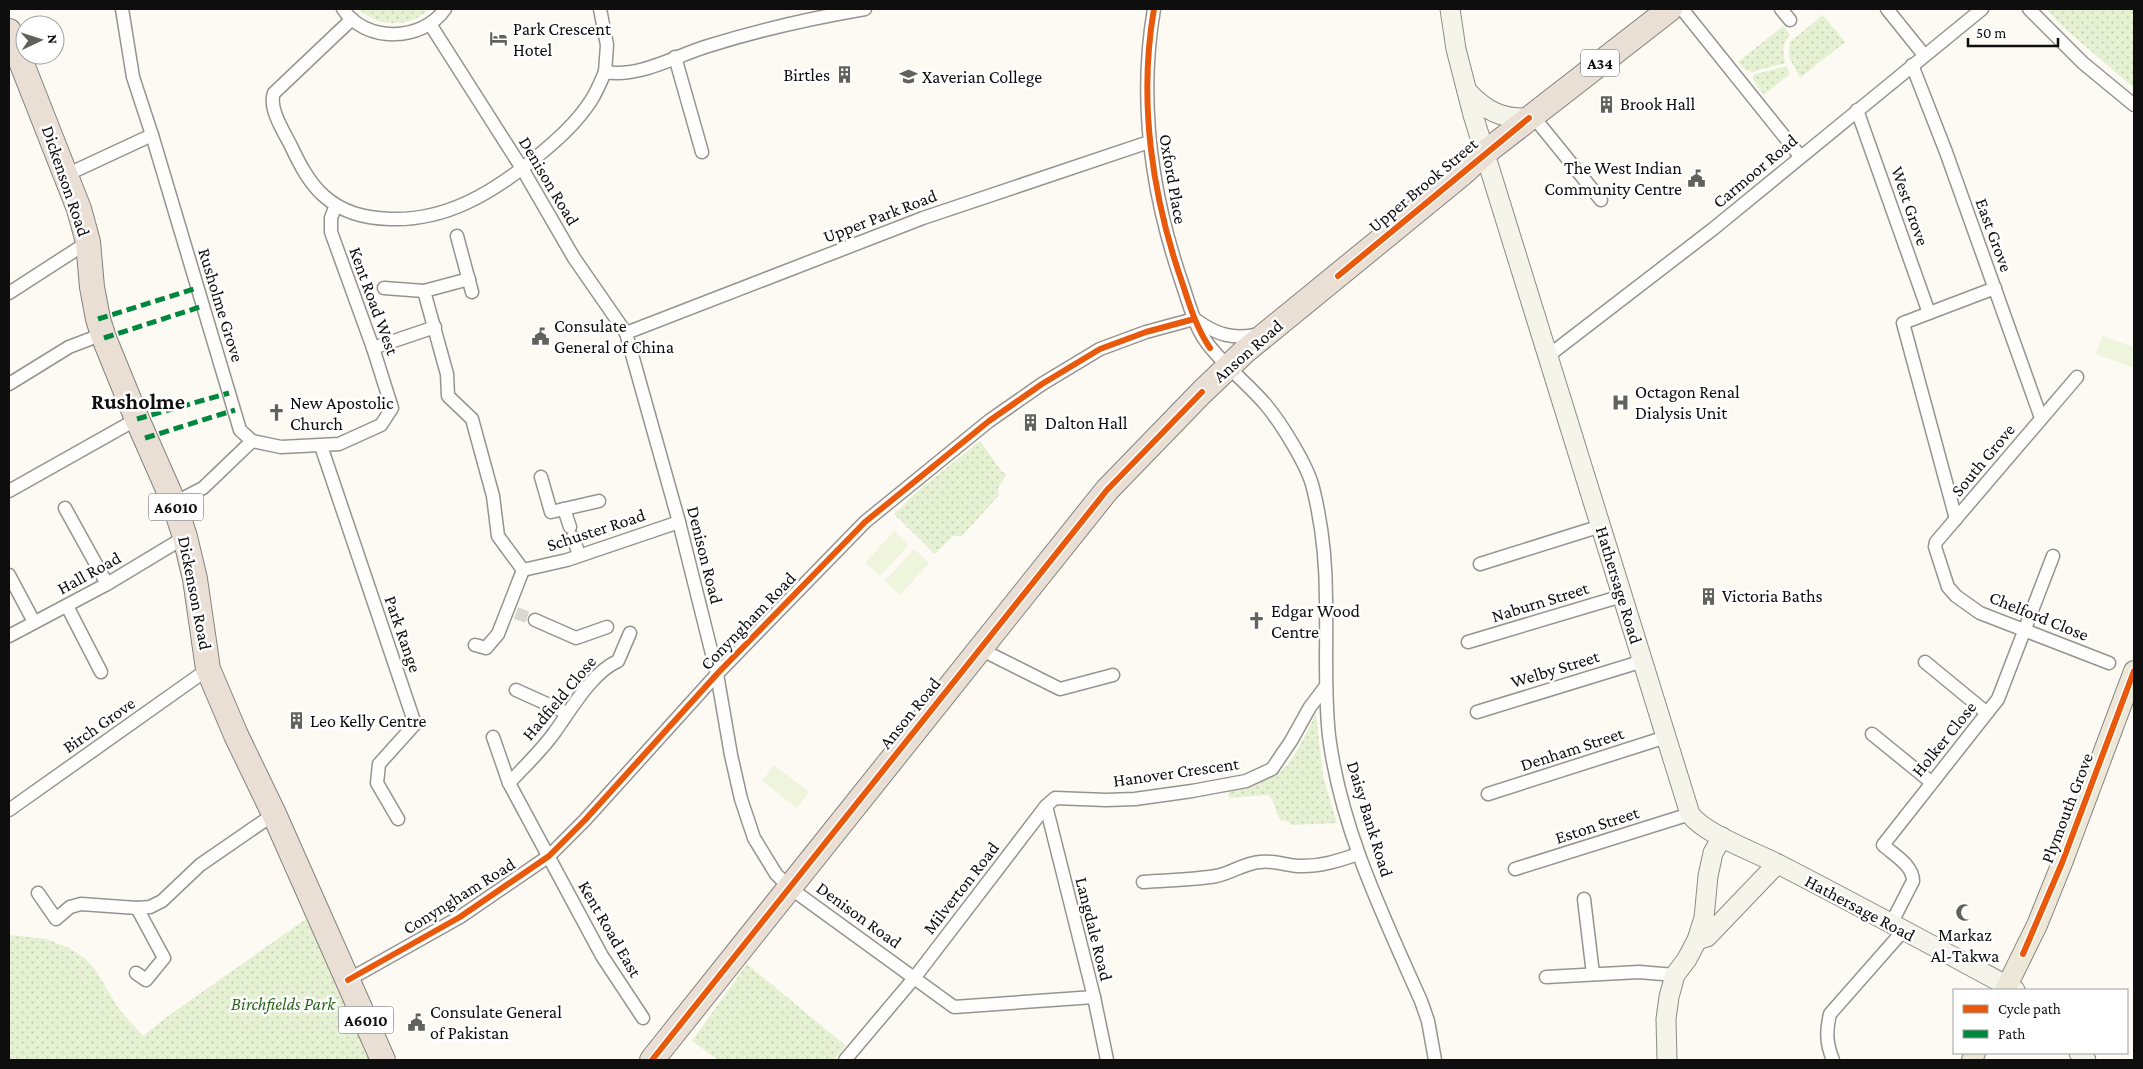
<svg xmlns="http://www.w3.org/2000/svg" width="2143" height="1069" font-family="'Crimson Pro',serif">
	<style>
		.grass { fill: url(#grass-dots) }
		.pitch { fill: #eff5dc }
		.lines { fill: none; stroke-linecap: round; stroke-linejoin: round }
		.street-tunnel { stroke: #d8d7d0; stroke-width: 12; stroke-dasharray: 12 6; stroke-linecap: butt }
		.street-casing { stroke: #959491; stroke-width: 15 }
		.secondary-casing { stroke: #8c8b87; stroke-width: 21 }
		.primary-casing { stroke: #82827e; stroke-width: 22 }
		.highway-casing { stroke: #82827e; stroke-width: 26 }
		.street { stroke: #fffefd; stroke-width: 12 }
		.secondary { stroke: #f5f4ea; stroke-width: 19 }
		.primary { stroke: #ede7d8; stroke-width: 20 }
		.highway { stroke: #eadfd5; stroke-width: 24 }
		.quiet { stroke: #00873e; stroke-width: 5; stroke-dasharray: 10 5; stroke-linecap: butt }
		.cycleway-casing { stroke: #fff; stroke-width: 9 }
		.cycleway { stroke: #e8590c; stroke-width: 6 }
		.labels { text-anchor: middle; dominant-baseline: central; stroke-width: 5; stroke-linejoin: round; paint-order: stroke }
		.shield { fill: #fff; stroke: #565656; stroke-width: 1 }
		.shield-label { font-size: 16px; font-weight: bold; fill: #0e0e0e }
		.poi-label { font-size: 18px; fill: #0e0e0e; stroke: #fff; text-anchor: start }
		.street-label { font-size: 18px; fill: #0e0e0e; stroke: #fff }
		.park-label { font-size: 18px; font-style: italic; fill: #2d681d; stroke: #fff }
		.district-label { font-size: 22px; font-weight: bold; fill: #0e0e0e; stroke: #fff }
	</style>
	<defs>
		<pattern id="grass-dots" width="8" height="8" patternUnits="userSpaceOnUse" patternTransform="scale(1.25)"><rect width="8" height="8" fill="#e5f1d2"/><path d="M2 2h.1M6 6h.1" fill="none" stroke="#c3cdb3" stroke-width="1.8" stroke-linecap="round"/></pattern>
	</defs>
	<rect width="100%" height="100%" fill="#fcfaf2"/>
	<g class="grass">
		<path d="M 358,9 L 430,9 C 409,28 380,28 358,9 Z"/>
		<path d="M 2046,9 L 2134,9 L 2134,88 L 2064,28 Z"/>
		<path d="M 1823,15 L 1845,42 L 1800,78 L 1789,57 L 1790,42 Z"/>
		<path d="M 1783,26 L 1790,35 C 1782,43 1783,52 1785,63 L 1752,72 L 1745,70 L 1738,62 Z"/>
		<path d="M 1786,66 L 1790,74 L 1764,95 L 1753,80 L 1753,75 Z"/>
		<path d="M 980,441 L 1002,472 L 1007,474 L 998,488 L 999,495 L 962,536 L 953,536 L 935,554 L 894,514 L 919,490 Z"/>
		<path d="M 1316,714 L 1323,776 L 1337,823 L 1291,825 L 1289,822 L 1280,820 C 1276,812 1275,801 1268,795 L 1229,798 L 1228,789 C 1288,781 1290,764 1316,714 Z"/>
		<path d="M 306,919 L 370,1060 L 9,1060 L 9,935 L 46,939 L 69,948 L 86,959 L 96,971 L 119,1009 L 143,1036 L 164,1019 Z"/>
		<path d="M 747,964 L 846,1046 L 834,1060 L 718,1060 L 692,1041 Z"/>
	</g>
	<g class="pitch">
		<path d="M 2102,336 L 2134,347 L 2134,368 L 2096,354 Z"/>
		<path d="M 894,531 L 909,545 L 880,576 L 865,563 Z"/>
		<path d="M 914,549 L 929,563 L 900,595 L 885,581 Z"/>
		<path d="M 774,765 L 809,792 L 797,808 L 762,781 Z"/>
	</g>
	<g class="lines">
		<path class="street-tunnel" d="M 516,613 L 535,620"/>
		<defs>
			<g id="street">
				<path d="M 343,9 C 365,43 422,42 445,9"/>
				<path d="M 600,9 L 607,45 L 605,72"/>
				<path d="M 1154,9 C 1138,102 1152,197 1183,286 C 1190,307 1196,331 1211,348 C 1228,369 1249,385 1266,405 C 1281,423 1308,466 1313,488 C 1322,524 1326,562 1326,599 C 1327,645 1324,690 1329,736 C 1341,830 1383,915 1421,1001 L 1428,1021 L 1435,1060"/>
				<path d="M 1682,9 L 1800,156"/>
				<path d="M 1781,9 L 1790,20"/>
				<path d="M 1887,9 L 1924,55"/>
				<path d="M 2029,9 L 2083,63 L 2134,105"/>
				<path d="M 352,19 L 274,93 C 268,108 284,132 291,146 C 299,163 309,183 324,196 C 343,213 365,218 390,219 C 446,221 492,193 534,159 C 555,142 577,123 592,99 C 597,91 601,81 605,72 C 640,78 675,56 708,46 C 759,30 812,18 865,9"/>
				<path d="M 430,24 L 523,170 L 574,258 L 626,333 L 679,522 L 717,674 L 731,755 L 741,799 L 754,838 L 776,874 L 790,888 L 954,1007 L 1094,997"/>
				<path d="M 675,57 L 702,152"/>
				<path d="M 1912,65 L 1946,152 L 2041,418"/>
				<path d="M 1857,110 L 1929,313"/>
				<path d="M 1532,115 L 1601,200"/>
				<path d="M 152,135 L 240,430 L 252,441"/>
				<path d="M 66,175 L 152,135 L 133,77 L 122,9"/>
				<path d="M 457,236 L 472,292"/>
				<path d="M 384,288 L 424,291 L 469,279"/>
				<path d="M 424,291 L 447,374 L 448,396 L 472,419 L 493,496 L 498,536 L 523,570"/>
				<path d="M 9,293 L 88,242"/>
				<path d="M 1196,320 C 1217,335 1234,340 1259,334"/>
				<path d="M 626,333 L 923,218 L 1149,142"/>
				<path d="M 373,348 L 435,327"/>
				<path d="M 1548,356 L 1713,229 L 1982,9"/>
				<path d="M 2077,377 L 1936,542 L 1935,547 L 1948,587 L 1956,596 L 1980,613 L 2109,663"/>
				<path d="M 9,384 L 69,347 L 103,334"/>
				<path d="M 252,441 L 281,447 L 339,444 L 381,425 L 392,408 L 373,348 L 331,232 L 331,218 L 336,205"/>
				<path d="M 321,446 L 415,724 L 379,764 L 377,783 L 398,819"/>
				<path d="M 541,477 L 551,512 L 599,501"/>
				<path d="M 9,491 L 137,419"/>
				<path d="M 174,503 L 203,488 L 252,441"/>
				<path d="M 65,508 L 107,584"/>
				<path d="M 564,509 L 570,527"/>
				<path d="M 1956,519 L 1903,323 L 1995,288"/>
				<path d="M 573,537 L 579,555"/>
				<path d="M 1480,564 L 1601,526"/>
				<path d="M 523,570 L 567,560 L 679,522"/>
				<path d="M 9,575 L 34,622"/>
				<path d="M 67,606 L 101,672"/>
				<path d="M 535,620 L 576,638 L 607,627"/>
				<path d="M 9,636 L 107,584 L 185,537"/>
				<path d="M 1468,642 L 1622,596"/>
				<path d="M 475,645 L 486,648 L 498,634 L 523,570"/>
				<path d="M 980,649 L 1060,689 L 1113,675"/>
				<path d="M 1925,662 L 1987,713"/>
				<path d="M 516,690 L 567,713"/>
				<path d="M 1477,712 L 1643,661"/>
				<path d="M 1872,734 L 1931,782"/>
				<path d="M 493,737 L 509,783 L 602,956 L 643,1018"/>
				<path d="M 509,783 C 524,767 541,751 554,733 C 570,711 592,672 618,661 L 630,633"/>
				<path d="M 1488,794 L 1666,737"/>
				<path d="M 1046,806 L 1094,997 L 1107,1060"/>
				<path d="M 9,810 L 208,669"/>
				<path d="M 1515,869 L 1690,814"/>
				<path d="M 1143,882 C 1167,880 1192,880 1216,876 C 1232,873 1244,863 1260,862 C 1273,860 1285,865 1298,866 C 1319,867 1338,861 1358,854"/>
				<path d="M 38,893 L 56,919 L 70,907 L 81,904 L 137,908 L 150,907 L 162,901 L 200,865 L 274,814"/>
				<path d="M 1584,899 L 1593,974"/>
				<path d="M 1891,924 L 1913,881 C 1913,865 1894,855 1883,845 L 1998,699 L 2053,556"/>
				<path d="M 136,973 L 146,980 L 164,958 L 137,908"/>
				<path d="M 1546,977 L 1639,972 L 1675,975"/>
				<path d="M 348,980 L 460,917 L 549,856 L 585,820 L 717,674 L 826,562 L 865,522 L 989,421 L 1042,384 L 1100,349 L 1146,332 L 1194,319"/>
				<path d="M 845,1060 L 915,977 L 1046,806 L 1055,798 L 1106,800 L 1135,799 L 1192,791 L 1246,781 L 1272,769 L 1291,741 L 1310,707 L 1326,686"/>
				<path d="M 1833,1060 C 1826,1043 1826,1031 1830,1014 L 1903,931"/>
			</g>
			<g id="secondary">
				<path d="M 1450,9 L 1456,49 L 1473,115 L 1690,814 C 1704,834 1755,852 1778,864 C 1858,905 1937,948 2015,990"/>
				<path d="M 1467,91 C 1486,111 1501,119 1529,118"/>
				<path d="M 1697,940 L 1707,937 L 1777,864"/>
				<path d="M 2079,1053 L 2086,1060"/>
				<path d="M 1667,1060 L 1666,1019 L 1669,997 L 1675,975 L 1687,959 L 1697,940 L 1704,918 L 1708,876 L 1713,853 L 1722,837"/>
			</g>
			<g id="primary">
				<path d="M 2005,990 L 2037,925 L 2062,863 L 2134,671"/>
				<path d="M 1972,1060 L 1975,1053"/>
			</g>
			<g id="highway">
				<path d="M 9,31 L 79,209 L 88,242 L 92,287 L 98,319 L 104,338 L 137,419 L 174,503 L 185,537 L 195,579 L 208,669 L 236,735 L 274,814 L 383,1060"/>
				<path d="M 652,1060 L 1107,490 L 1202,392 L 1244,352 L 1463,173 L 1486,152 L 1670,9"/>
			</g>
		</defs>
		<use href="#street" class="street-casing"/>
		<use href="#secondary" class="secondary-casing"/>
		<use href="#primary" class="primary-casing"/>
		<use href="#highway" class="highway-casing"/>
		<use href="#street" class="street"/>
		<use href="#secondary" class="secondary"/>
		<use href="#primary" class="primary"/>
		<use href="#highway" class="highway"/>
		<g class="quiet">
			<path d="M 98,319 L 197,288"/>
			<path d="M 104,338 L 203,306"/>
			<path d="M 137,419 L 229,393"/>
			<path d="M 145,438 L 235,410"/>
		</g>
		<defs>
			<g id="cycleway">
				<path d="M 1154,9 C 1138,101 1152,197 1183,285 C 1190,307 1197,329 1210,348"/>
				<path d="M 1338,276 L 1529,118"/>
				<path d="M 2023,954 L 2062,863 L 2134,671"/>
				<path d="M 348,980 L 460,917 L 549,856 L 585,820 L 717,674 L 826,562 L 865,522 L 989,421 L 1042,384 L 1100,349 L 1146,332 L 1194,319"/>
				<path d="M 652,1060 L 1107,490 L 1202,392"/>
			</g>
		</defs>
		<use href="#cycleway" class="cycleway-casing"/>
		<use href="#cycleway" class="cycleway"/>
	</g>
	<defs>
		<symbol id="hotel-bare" viewBox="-9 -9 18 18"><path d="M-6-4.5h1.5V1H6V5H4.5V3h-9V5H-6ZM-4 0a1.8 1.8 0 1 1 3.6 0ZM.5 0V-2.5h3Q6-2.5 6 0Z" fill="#61615e" stroke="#fff" stroke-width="2.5" paint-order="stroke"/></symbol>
		<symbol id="building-bare" viewBox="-9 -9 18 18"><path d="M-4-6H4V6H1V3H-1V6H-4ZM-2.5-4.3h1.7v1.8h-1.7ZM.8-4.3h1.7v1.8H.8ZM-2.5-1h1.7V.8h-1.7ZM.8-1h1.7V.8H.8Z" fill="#61615e" stroke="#fff" stroke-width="2.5" paint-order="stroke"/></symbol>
		<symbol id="university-bare" viewBox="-9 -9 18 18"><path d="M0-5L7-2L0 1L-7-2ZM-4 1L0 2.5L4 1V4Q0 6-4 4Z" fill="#61615e" stroke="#fff" stroke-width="2.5" paint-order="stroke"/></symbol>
		<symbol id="civic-bare" viewBox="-9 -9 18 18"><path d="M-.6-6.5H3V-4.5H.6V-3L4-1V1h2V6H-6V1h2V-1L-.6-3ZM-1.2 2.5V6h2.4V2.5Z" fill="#61615e" stroke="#fff" stroke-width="2.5" paint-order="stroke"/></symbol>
		<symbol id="hospital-bare" viewBox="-9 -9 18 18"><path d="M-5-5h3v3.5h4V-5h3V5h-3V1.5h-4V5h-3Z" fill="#61615e" stroke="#fff" stroke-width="2.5" paint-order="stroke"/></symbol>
		<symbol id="church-bare" viewBox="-9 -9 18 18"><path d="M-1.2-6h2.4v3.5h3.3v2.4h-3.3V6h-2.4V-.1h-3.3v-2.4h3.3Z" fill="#61615e" stroke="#fff" stroke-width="2.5" paint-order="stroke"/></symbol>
		<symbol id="mosque-bare" viewBox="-9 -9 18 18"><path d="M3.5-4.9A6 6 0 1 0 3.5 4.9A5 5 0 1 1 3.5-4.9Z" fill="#61615e" stroke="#fff" stroke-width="2.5" paint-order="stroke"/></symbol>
	</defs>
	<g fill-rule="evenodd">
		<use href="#hotel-bare" x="486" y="26" width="25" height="25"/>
		<use href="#building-bare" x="832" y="62" width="25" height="25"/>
		<use href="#university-bare" x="896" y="64" width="25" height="25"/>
		<use href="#building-bare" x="1594" y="92" width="25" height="25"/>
		<use href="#civic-bare" x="1684" y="166" width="25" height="25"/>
		<use href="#civic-bare" x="528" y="324" width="25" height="25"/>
		<use href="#hospital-bare" x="1608" y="390" width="25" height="25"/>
		<use href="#church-bare" x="264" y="400" width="25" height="25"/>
		<use href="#building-bare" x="1018" y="410" width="25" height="25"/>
		<use href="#building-bare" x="1696" y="584" width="25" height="25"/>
		<use href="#church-bare" x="1244" y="608" width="25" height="25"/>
		<use href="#building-bare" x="284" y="708" width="25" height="25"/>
		<use href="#mosque-bare" x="1952" y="900" width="25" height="25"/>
		<use href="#civic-bare" x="404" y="1010" width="25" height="25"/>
	</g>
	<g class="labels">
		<g class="shield">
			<rect x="1581" y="49.5" width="38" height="27" rx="4"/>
			<rect x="148.5" y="493.5" width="55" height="27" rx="4"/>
			<rect x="338.5" y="1006.5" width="55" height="27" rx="4"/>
		</g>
		<g class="shield-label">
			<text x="1600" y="63">A34</text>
			<text x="176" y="507">A6010</text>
			<text x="366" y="1020">A6010</text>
		</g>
		<g class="poi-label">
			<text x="513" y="29">Park Crescent<tspan x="513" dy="21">Hotel</tspan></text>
			<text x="830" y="75" text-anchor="end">Birtles</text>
			<text x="922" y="77">Xaverian College</text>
			<text x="1620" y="104">Brook Hall</text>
			<text x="1682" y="168" text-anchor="end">The West Indian<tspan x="1682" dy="21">Community Centre</tspan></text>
			<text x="554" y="326">Consulate<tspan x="554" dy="21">General of China</tspan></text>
			<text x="1635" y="392">Octagon Renal<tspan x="1635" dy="21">Dialysis Unit</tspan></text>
			<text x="290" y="403">New Apostolic<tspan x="290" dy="21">Church</tspan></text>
			<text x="1045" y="423">Dalton Hall</text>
			<text x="1722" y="596">Victoria Baths</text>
			<text x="1271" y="611">Edgar Wood<tspan x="1271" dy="21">Centre</tspan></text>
			<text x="310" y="721">Leo Kelly Centre</text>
			<text x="1965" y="935" text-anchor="middle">Markaz<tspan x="1965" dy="21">Al-Takwa</tspan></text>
			<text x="430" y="1012">Consulate General<tspan x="430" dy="21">of Pakistan</tspan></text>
		</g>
		<g class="street-label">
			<text transform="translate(1755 171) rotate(-40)">Carmoor Road</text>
			<text transform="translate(1173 179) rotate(80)">Oxford Place</text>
			<text transform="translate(66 181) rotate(71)">Dickenson Road</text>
			<text transform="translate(549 181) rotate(59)">Denison Road</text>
			<text transform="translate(1423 185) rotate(-40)">Upper Brook Street</text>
			<text transform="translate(1910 206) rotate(71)">West Grove</text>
			<text transform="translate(880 216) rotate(-21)">Upper Park Road</text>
			<text transform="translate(1994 235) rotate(70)">East Grove</text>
			<text transform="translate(374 301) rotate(70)">Kent Road West</text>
			<text transform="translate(221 305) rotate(73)">Rusholme Grove</text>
			<text transform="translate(1248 351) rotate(-41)">Anson Road</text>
			<text transform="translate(1983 460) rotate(-50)">South Grove</text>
			<text transform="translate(596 530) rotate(-18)">Schuster Road</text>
			<text transform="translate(705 555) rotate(76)">Denison Road</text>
			<text transform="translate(89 573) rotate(-29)">Hall Road</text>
			<text transform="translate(1619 585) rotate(73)">Hathersage Road</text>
			<text transform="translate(195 593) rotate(79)">Dickenson Road</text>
			<text transform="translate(1540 602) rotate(-17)">Naburn Street</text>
			<text transform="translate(2039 616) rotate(22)">Chelford Close</text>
			<text transform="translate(748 621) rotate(-46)">Conyngham Road</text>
			<text transform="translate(403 634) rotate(71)">Park Range</text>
			<text transform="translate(1555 669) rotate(-17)">Welby Street</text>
			<text transform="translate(559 698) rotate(-50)">Hadfield Close</text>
			<text transform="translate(910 713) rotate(-51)">Anson Road</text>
			<text transform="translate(99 725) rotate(-35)">Birch Grove</text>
			<text transform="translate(1944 739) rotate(-51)">Holker Close</text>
			<text transform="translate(1572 749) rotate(-18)">Denham Street</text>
			<text transform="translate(1176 772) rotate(-8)">Hanover Crescent</text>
			<text transform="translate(2067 808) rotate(-69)">Plymouth Grove</text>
			<text transform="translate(1370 819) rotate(73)">Daisy Bank Road</text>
			<text transform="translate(1597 825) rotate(-18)">Eston Street</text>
			<text transform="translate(961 888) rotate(-52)">Milverton Road</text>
			<text transform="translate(459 896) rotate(-32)">Conyngham Road</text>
			<text transform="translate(1860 908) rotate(28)">Hathersage Road</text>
			<text transform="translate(859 915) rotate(36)">Denison Road</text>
			<text transform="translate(610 929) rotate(60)">Kent Road East</text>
			<text transform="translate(1094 929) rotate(76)">Langdale Road</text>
		</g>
		<g class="park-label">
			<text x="283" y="1004">Birchfields Park</text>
		</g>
		<g class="district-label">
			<text x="138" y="401">Rusholme</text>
		</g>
	</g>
	<rect width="2143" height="1069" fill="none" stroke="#0e0e0e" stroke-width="20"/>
	<rect x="1953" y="989" width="175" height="65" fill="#ffffff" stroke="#9f9f9f"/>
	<rect x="1963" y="1005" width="25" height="8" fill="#e8590c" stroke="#9f9f9f"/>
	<text x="1998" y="1014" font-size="15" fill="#0e0e0e">Cycle path</text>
	<rect x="1963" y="1030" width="25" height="8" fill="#00873e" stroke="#9f9f9f"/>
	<text x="1998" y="1039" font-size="15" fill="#0e0e0e">Path</text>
	<g transform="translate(40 40) rotate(86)"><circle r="24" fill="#ffffff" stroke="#9f9f9f"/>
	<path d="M0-4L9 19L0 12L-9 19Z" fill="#61615e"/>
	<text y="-8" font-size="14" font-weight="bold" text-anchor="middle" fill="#0e0e0e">N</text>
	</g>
	<path d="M1968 38v8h90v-8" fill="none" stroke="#0e0e0e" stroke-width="2.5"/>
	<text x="1976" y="38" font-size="15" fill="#0e0e0e" stroke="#ffffff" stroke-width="4" paint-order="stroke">50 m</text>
</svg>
